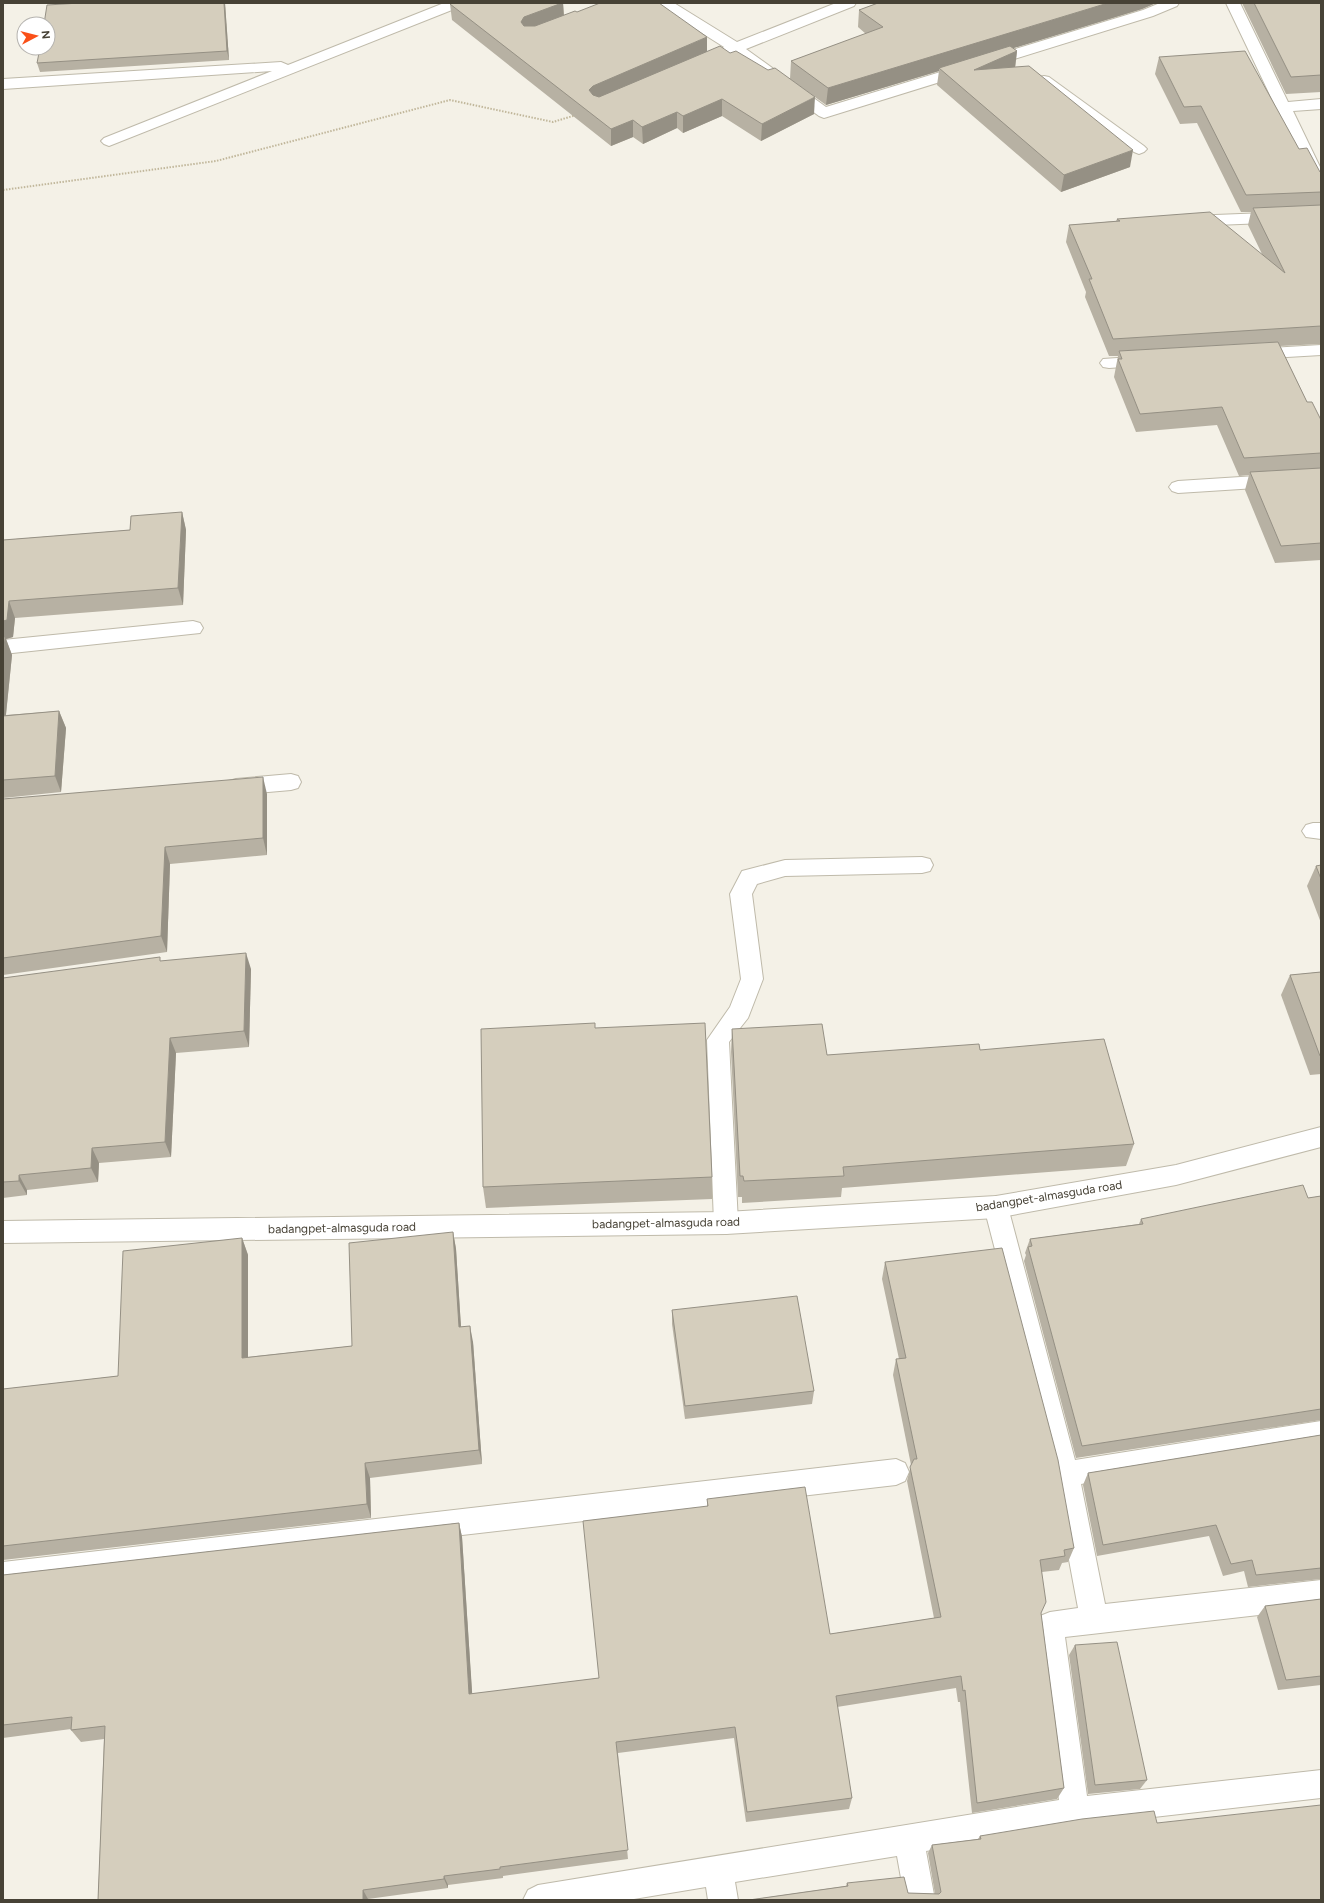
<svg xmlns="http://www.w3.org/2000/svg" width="1324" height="1903" font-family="Figtree,sans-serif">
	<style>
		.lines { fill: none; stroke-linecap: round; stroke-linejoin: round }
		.service-casing { stroke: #bfbaaa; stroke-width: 2 }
		.minor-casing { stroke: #bfbaaa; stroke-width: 2 }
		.tertiary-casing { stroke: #bfbaaa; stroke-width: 2 }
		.path { stroke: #c1b79b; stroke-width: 2; stroke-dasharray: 1.5 1.5; stroke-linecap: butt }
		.service { fill: #fff; fill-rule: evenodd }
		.minor { fill: #fff; fill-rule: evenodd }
		.tertiary { fill: #fff; fill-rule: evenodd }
		.wall { fill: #b7b1a3 }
		.shaded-wall { fill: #959084 }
		.building { fill: #d5cebd; stroke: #959084 }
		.labels { text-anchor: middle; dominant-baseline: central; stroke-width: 3.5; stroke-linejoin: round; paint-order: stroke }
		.street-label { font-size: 12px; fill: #474236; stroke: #fff }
	</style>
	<rect width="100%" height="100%" fill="#f4f1e7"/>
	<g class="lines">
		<defs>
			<path id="service" d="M 1313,823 L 1321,823 L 1321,839 L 1306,837 L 1302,831 L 1306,825 Z"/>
			<g id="minor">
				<path d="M 444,3 L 464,3 L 462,6 L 109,146 L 104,144 L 101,141 L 104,138 L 272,71 L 3,89 L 3,79 L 281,62 L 288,65 Z"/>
				<path d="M 657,3 L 674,3 L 737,42 L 836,3 L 856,3 L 854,6 L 746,49 L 826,107 L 1143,10 L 1160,3 L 1179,3 L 1177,6 L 1153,16 L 824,118 L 819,116 L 734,54 L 725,56 L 720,55 L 718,52 L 724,47 L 659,6 Z"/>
				<path d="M 1226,3 L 1240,3 L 1288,102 L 1321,99 L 1321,109 L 1293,111 L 1321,169 L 1321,190 L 1315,188 L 1313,185 Z"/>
				<path d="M 1044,76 L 1049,77 L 1144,146 L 1147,149 L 1144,152 L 1139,154 L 1134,152 L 1039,83 L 1037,80 L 1039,77 Z"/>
				<path d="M 1321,211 L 1321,221 L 1190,226 L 1184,224 L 1182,221 L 1184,218 L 1190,216 Z"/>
				<path d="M 1321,345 L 1321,355 L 1254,359 L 1248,358 L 1245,354 L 1248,350 L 1254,349 Z"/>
				<path d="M 1146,356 L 1152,357 L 1155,361 L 1152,365 L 1109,368 L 1103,367 L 1100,363 L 1103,359 Z"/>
				<path d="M 1321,472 L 1321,484 L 1178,493 L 1172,491 L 1169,487 L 1172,483 L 1178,481 Z"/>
				<path d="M 193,621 L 200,623 L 203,628 L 200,633 L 3,654 L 3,640 Z"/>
				<path d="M 291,774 L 298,776 L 301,782 L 298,788 L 291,790 L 236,795 L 229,793 L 226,787 L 229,781 L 236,779 Z"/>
				<path d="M 922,857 L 930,859 L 933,865 L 930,871 L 922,873 L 785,876 L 757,884 L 752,894 L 763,979 L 748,1018 L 729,1042 L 738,1223 L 735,1231 L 726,1234 L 717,1231 L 714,1223 L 707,1040 L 730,1007 L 741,979 L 730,894 L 742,871 L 785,860 Z"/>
				<path d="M 996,1196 L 1005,1199 L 1008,1207 L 1075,1460 L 1321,1421 L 1321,1445 L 1081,1484 L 1105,1604 L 1321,1580 L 1321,1608 L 1065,1637 L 1087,1796 L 1321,1770 L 1321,1798 L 1075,1826 L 926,1851 L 935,1900 L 905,1900 L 897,1856 L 735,1882 L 738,1900 L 708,1900 L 706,1887 L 628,1900 L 523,1900 L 528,1890 L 538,1885 L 1059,1800 L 1036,1626 L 1040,1616 L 1050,1612 L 1078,1608 L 1053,1474 L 984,1207 L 987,1199 Z"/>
				<path d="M 896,1459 L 905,1463 L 909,1472 L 905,1481 L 896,1485 L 3,1588 L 3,1562 Z"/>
			</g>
			<path id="tertiary" d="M 1321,1127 L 1321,1147 L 1176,1185 L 996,1218 L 726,1234 L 3,1243 L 3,1221 L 726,1212 L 996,1196 L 1176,1165 Z"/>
		</defs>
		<use href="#service" class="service-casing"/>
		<use href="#minor" class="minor-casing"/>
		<use href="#tertiary" class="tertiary-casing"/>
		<path class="path" d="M 3,190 L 216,161 L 450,100 L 553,122 L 576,115"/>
		<use href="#service" class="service"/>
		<use href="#minor" class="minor"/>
		<use href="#tertiary" class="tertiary"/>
	</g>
	<g class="wall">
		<path d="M 225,3 L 229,60 L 40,72 L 37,63 Z"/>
		<path d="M 563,3 L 564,15 L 577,12 L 707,51 L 814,114 L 761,141 L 722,116 L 683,133 L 677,128 L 643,144 L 633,137 L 611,146 L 452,20 L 450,4 Z"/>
		<path d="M 878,3 L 1156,3 L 1142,9 L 1013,48 L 1017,51 L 1015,67 L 1130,167 L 1061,192 L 937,85 L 939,71 L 826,105 L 790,79 L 791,61 L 866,34 L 858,27 L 859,10 Z"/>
		<path d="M 1242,3 L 1321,3 L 1321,92 L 1286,94 Z"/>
		<path d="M 1159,57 L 1299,149 L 1320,172 L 1321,172 L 1321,344 L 1280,346 L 1307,402 L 1321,420 L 1321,560 L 1275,563 L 1245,490 L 1249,475 L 1239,476 L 1217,425 L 1136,432 L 1114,377 L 1118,356 L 1109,356 L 1085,297 L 1086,292 L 1066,242 L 1069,225 L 1116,221 L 1117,219 L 1262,254 L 1248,225 L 1251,212 L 1241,212 L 1197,123 L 1180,124 L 1155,74 Z"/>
		<path d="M 182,512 L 186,530 L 183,605 L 15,618 L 13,637 L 6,639 L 12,655 L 6,715 L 59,711 L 66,728 L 61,792 L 3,798 L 3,540 L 130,530 Z"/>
		<path d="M 267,794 L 267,855 L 170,864 L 167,952 L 3,975 L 3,799 Z"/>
		<path d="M 1321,865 L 1321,923 L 1307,886 L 1316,866 Z"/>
		<path d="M 161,961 L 251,969 L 249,1047 L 176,1053 L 171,1157 L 99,1163 L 98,1182 L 27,1190 L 27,1195 L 3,1198 L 3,978 Z"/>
		<path d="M 1321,972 L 1321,1074 L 1310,1075 L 1281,995 L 1290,975 Z"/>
		<path d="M 595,1028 L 712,1177 L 712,1199 L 486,1208 L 483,1187 Z"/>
		<path d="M 732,1029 L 827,1055 L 980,1050 L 1134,1144 L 1126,1166 L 842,1188 L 841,1197 L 742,1203 L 742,1197 L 738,1197 L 731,1052 Z"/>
		<path d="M 1321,1196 L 1321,1420 L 1076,1458 L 1024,1261 L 1026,1255 L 1025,1253 L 1030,1239 L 1139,1224 L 1141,1219 L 1308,1198 Z"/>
		<path d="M 453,1232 L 456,1249 L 461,1327 L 473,1342 L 482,1464 L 370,1478 L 371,1518 L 3,1560 L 3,1388 L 4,1389 L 118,1376 L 242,1238 L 248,1255 L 248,1357 L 352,1346 Z"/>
		<path d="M 885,1262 L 1074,1548 L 1068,1562 L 1062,1563 L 1059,1570 L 1042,1572 L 1041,1613 L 1064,1788 L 1057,1799 L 972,1813 L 960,1702 L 958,1702 L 956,1688 L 837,1707 L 852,1798 L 849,1809 L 746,1822 L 734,1738 L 618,1753 L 628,1859 L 503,1876 L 503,1878 L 448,1885 L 448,1888 L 368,1899 L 368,1900 L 98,1900 L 104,1739 L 81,1742 L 71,1730 L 71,1729 L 3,1738 L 3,1575 L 459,1523 L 462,1537 L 472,1694 L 599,1678 L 707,1506 L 707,1499 L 830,1634 L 934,1618 L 907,1481 L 911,1465 L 893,1375 L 896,1359 L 899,1359 L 882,1279 Z"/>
		<path d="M 672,1310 L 814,1391 L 812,1404 L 685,1419 L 672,1324 Z"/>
		<path d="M 1321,1435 L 1321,1579 L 1248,1587 L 1244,1571 L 1223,1576 L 1209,1536 L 1097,1556 L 1083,1485 L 1088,1473 Z"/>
		<path d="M 1321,1599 L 1321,1685 L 1278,1690 L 1257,1617 L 1265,1606 Z"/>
		<path d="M 1075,1645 L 1147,1780 L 1140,1789 L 1088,1794 L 1069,1655 Z"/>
		<path d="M 1157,1823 L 1321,1900 L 749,1900 L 846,1886 L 847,1883 L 908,1893 L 935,1894 L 928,1853 L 932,1845 L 978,1839 L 980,1836 Z"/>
	</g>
	<g class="shaded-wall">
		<path d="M 224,3 L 225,3 L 229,60 L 227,51 Z"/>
		<path d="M 562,3 L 563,3 L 564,19 L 524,34 L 521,22 L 524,17 Z"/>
		<path d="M 1108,3 L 1156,3 L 1142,9 L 942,70 L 939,68 L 939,71 L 826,105 L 828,88 Z"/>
		<path d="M 707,37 L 707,53 L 593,103 L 589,90 L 593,86 Z"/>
		<path d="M 1017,51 L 1015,68 L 974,70 Z"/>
		<path d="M 815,97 L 814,114 L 761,141 L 762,124 Z"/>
		<path d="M 722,99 L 722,116 L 683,133 L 683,116 Z"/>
		<path d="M 677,112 L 677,128 L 643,144 L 642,127 Z"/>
		<path d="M 633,120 L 633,137 L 611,146 L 611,129 Z"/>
		<path d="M 1133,150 L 1130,167 L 1061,192 L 1064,175 Z"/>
		<path d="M 182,512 L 186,530 L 183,605 L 178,588 Z"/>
		<path d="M 9,601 L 15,618 L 13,637 L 6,639 L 12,655 L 4,733 L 3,730 L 3,621 Z"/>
		<path d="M 59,711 L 66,728 L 61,792 L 55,776 Z"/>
		<path d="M 263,777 L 267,794 L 267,855 L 263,838 Z"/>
		<path d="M 165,847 L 170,864 L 167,952 L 161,936 Z"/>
		<path d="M 246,953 L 251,969 L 249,1047 L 244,1031 Z"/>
		<path d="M 170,1038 L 176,1053 L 171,1157 L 165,1142 Z"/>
		<path d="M 92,1148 L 99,1163 L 98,1182 L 91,1168 Z"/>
		<path d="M 19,1175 L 27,1190 L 27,1195 L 19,1181 Z"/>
		<path d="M 453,1232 L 456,1249 L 462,1343 L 459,1327 Z"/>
		<path d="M 242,1238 L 248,1255 L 248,1374 L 242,1358 Z"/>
		<path d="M 470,1326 L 473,1342 L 482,1464 L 479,1450 Z"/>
		<path d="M 365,1463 L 370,1478 L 371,1518 L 367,1504 Z"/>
		<path d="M 459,1523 L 462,1537 L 473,1706 L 469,1694 Z"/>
		<path d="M 444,1876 L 448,1885 L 448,1888 L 444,1879 Z"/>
		<path d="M 363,1890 L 368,1899 L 368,1900 L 363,1900 Z"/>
	</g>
	<g class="building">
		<path d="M 80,3 L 224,3 L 227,51 L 37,63 L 40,48 L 48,48 L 48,24 L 44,24 L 47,5 Z"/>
		<path d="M 453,3 L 562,3 L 524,17 L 521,22 L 524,26 L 535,26 L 575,11 L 577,12 L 600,3 L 659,3 L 707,37 L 593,86 L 589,90 L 593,95 L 599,97 L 720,46 L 730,53 L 736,51 L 768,70 L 775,68 L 815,97 L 762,124 L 722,99 L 683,116 L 677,112 L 642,127 L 633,120 L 611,129 L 450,4 Z"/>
		<path d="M 878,3 L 1108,3 L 828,88 L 791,61 L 883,27 L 859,10 Z"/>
		<path d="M 1254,3 L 1321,3 L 1321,75 L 1291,77 Z"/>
		<path d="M 1010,46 L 1017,51 L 974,70 L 1029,66 L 1133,150 L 1064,175 L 939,68 Z"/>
		<path d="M 1245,51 L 1299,149 L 1307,148 L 1320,172 L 1321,172 L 1321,192 L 1246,195 L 1201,106 L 1184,107 L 1159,57 Z"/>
		<path d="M 1321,205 L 1321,326 L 1113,339 L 1089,279 L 1092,279 L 1069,225 L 1120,221 L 1117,219 L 1210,212 L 1285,273 L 1253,208 Z"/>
		<path d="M 1278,342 L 1307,402 L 1312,402 L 1321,420 L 1321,453 L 1244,458 L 1222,407 L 1140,414 L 1118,359 L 1122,359 L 1119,351 Z"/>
		<path d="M 1321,468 L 1321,543 L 1281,546 L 1250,472 Z"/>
		<path d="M 182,512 L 178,588 L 9,601 L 7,620 L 3,621 L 3,540 L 130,530 L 131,516 Z"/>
		<path d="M 3,637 L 5,637 L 3,660 Z"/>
		<path d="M 59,711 L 55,776 L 3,780 L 3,716 Z"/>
		<path d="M 263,777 L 263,838 L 165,847 L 161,936 L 3,958 L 3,799 Z"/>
		<path d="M 1321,865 L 1321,879 L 1316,866 Z"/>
		<path d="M 246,953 L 244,1031 L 170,1038 L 165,1142 L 92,1148 L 91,1168 L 19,1175 L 19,1181 L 3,1182 L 3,978 L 160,957 L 160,961 Z"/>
		<path d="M 1321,972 L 1321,1056 L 1320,1056 L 1290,975 Z"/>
		<path d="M 595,1023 L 595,1028 L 705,1023 L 712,1177 L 483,1187 L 481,1029 Z"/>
		<path d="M 822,1024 L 827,1055 L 979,1044 L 980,1050 L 1104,1039 L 1134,1144 L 843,1167 L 844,1176 L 744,1181 L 743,1176 L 740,1176 L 732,1029 Z"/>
		<path d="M 1303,1185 L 1308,1198 L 1321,1196 L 1321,1409 L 1082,1446 L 1028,1247 L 1032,1246 L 1030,1239 L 1143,1224 L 1141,1219 Z"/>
		<path d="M 453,1232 L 459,1327 L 470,1326 L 479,1450 L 365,1463 L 367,1504 L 3,1546 L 3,1389 L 118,1376 L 123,1251 L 242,1238 L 242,1358 L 352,1346 L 349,1243 Z"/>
		<path d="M 1002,1248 L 1058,1460 L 1074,1548 L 1064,1550 L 1065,1556 L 1040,1560 L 1046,1602 L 1041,1613 L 1064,1788 L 977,1803 L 965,1690 L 963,1691 L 961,1676 L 836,1696 L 852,1798 L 747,1812 L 735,1727 L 616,1742 L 628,1850 L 500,1867 L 500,1869 L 444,1876 L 444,1879 L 363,1890 L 363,1900 L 98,1900 L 105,1726 L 71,1730 L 72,1717 L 3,1725 L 3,1575 L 459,1523 L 469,1694 L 599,1678 L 583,1521 L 708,1506 L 707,1499 L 805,1487 L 830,1634 L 941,1617 L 910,1467 L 914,1459 L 917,1459 L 896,1359 L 906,1358 L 885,1262 Z"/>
		<path d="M 797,1296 L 814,1391 L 685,1406 L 672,1310 Z"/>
		<path d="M 1321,1435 L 1321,1568 L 1256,1575 L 1252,1560 L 1231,1564 L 1216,1525 L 1103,1545 L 1088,1473 Z"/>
		<path d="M 1321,1599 L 1321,1676 L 1286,1680 L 1265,1606 Z"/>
		<path d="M 1117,1642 L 1147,1780 L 1095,1785 L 1075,1645 Z"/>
		<path d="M 1321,1805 L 1321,1900 L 749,1900 L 848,1886 L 847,1883 L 904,1877 L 908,1893 L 939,1894 L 941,1892 L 932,1845 L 981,1839 L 980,1836 L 1082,1819 L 1154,1811 L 1157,1823 Z"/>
	</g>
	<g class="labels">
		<g class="street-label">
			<text transform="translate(1049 1196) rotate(-9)">badangpet-almasguda road</text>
			<text transform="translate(666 1223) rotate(-1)">badangpet-almasguda road</text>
			<text transform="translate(342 1228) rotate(-1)">badangpet-almasguda road</text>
		</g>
	</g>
	<rect width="1324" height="1903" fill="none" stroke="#474236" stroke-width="8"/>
	<g transform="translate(36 36) rotate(83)"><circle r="19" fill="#ffffff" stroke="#b5b3af"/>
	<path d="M0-3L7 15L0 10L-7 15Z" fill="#fa5018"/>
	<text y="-6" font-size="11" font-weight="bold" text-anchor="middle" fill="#474236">N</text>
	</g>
</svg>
